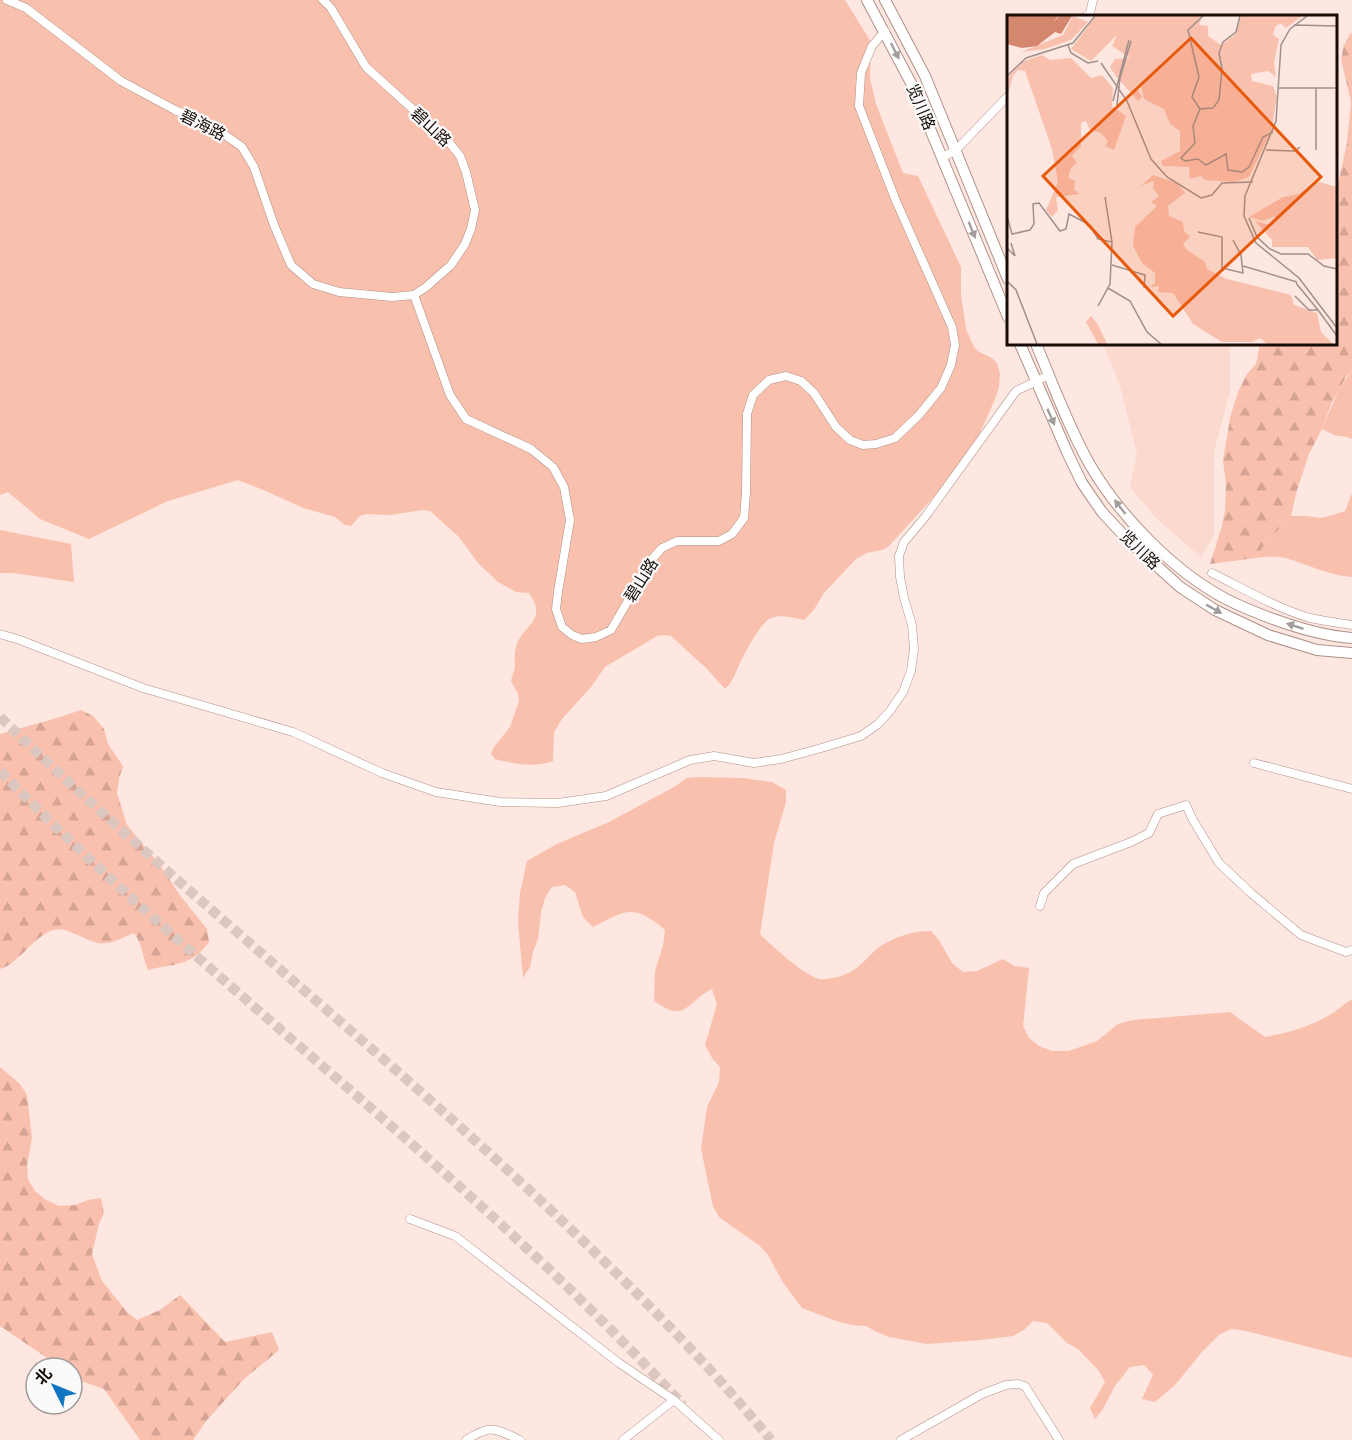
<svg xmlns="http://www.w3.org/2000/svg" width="1352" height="1440" font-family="'Roboto Serif','Noto Sans SC',serif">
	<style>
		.built { fill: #fcd9ce }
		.green { fill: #f9c0ae }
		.forest { fill: url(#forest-firs) }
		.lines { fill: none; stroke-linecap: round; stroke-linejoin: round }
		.tertiary-tunnel { stroke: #dbc6c0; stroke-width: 10; stroke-dasharray: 10 5; stroke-linecap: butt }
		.minor-casing { stroke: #b19085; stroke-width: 9 }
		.tertiary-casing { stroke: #b19085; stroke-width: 12 }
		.minor { stroke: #fff; stroke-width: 8 }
		.tertiary { stroke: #fff; stroke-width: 10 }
		.oneway { fill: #a39e9d }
		.labels { text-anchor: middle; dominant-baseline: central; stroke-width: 4.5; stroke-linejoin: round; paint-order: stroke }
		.street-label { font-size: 16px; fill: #180c09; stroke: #fafafa }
		.inset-road { fill: none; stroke: #a18f8a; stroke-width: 1.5 }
		.view { fill: #e8590c; fill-opacity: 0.15; stroke: #e8590c; stroke-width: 3 }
		.inset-edge { fill: none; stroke: #180c09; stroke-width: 3 }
	</style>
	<defs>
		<pattern id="forest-firs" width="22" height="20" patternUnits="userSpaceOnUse" patternTransform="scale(1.5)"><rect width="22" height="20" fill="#f9c0ae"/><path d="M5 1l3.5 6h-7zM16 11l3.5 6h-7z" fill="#d5a494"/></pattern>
	</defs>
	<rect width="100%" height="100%" fill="#fde7e0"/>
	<path class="built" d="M 1103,344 L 1230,344 L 1230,390 L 1214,452 L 1214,535 L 1201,557 L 1158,520 L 1130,487 L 1137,454 L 1120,386 Z"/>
	<g class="green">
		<path d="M 0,0 L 845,0 L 871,42 L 870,78 L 876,104 L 903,173 L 918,176 L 961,267 L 961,294 L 966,329 L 974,347 L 979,352 L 992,358 L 997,363 L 1000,374 L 999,387 L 995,399 L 980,433 L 952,477 L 888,547 L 882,550 L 867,553 L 856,559 L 824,593 L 813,611 L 804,620 C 793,618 782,614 771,618 C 761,621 744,655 739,665 C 735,674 732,683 725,689 L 706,668 L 671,636 L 664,635 L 657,636 L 605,667 L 591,687 L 562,719 L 554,732 L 553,761 C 534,768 514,764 495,759 L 491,754 L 494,747 L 510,727 L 519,701 L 518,694 L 511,681 C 512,676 514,671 515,667 C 515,661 514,653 516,647 C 522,625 549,621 529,593 L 516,592 L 498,582 L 478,563 L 459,537 L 430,511 L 423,510 L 390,515 L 366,514 L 360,516 L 351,526 L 345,525 L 335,517 L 303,508 L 266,491 L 238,480 L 168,501 L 89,539 L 40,519 L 8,492 L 0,495 Z"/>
		<path d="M 1352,370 L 1352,439 L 1347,437 L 1334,435 L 1322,429 L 1339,389 Z"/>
		<path d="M 1352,493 L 1352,577 C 1328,575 1309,565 1286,558 C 1276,556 1266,556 1256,558 L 1264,545 L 1291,516 L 1306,516 L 1321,518 L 1333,515 L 1345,511 Z"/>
		<path d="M 0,530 L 71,544 L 74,582 L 13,573 L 0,573 Z"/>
		<path d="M 700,777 L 742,778 L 772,782 L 786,790 L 786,802 L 774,843 L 760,934 C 772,946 804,975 819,979 C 825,980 832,978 838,977 C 863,970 866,954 886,943 C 900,935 915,931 931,931 L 939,940 L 952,963 L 963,972 L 977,971 L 1003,959 L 1014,966 L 1029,968 L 1023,1026 L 1029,1038 L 1039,1046 L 1052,1051 L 1069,1051 L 1097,1041 L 1118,1024 L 1133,1020 L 1230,1012 L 1265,1037 C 1287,1033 1309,1027 1328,1016 C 1337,1011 1344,1004 1352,999 L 1352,1358 L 1246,1331 L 1232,1329 L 1220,1334 L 1202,1352 L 1176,1384 L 1155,1402 L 1142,1399 L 1153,1375 L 1144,1365 L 1130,1367 L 1115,1386 L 1103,1409 L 1095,1419 L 1090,1408 L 1105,1382 L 1099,1371 L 1078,1349 L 1067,1343 L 1047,1323 L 1033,1321 L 1024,1330 L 1013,1336 L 981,1340 L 927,1344 L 889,1337 L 877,1332 L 866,1326 L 852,1325 L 839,1322 L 802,1308 L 784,1284 L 768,1255 L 760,1246 L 719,1217 L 713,1206 L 701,1149 L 707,1107 L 719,1082 L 720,1067 L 712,1058 L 705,1045 L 717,1004 L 712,989 C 686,1002 686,1024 654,1001 L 655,971 L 663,945 L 665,930 C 634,903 626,910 593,927 L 583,917 L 575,892 L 565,885 L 552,887 L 545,898 L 541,912 L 538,939 L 533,952 L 530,967 L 523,978 L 518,922 L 520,893 L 527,861 L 557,844 L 609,822 L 674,787 L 687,778 Z"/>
	</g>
	<g class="forest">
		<path d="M 1352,33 L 1352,370 L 1346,377 L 1332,402 L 1322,429 L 1309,454 L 1297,490 L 1291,516 L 1264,545 L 1256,558 L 1210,564 L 1222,526 L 1225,510 L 1226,483 L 1223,461 L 1230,418 L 1238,392 L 1247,374 L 1256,364 L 1260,344 L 1336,344 L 1336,193 L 1347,143 L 1351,102 L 1341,59 L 1344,45 L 1350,34 Z"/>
		<path d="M 81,710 L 93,716 L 104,729 L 108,744 L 123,766 L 119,779 L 117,793 L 127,825 L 159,864 L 182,898 L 207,929 L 209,942 C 191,967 175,963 148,970 C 142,956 143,945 134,933 C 125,936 116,942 107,943 C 89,946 69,925 53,930 C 31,938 19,964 0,969 L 0,734 L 57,718 Z"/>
		<path d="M 0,1067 L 20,1084 L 27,1095 L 32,1138 L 27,1165 L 28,1179 L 35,1191 L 46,1200 L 59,1206 L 75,1205 L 88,1200 L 101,1198 L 104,1213 L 99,1224 L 92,1254 L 102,1281 L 127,1312 L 137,1320 L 160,1310 L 180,1295 L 225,1342 L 272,1332 L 279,1350 L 244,1379 L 207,1420 L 193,1440 L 140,1440 L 104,1389 L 81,1381 L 72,1375 L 72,1368 L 62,1368 L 0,1326 Z"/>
	</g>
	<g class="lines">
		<g class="tertiary-tunnel">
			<path d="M 0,717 C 174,886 365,1036 542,1202 C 622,1277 701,1355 771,1440"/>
			<path d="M 0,771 C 87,861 181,943 275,1025 C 416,1147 557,1268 683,1405"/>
		</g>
		<defs>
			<g id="minor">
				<path d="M 7,0 L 26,8 L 121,81 L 175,110 L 218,130 L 242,147 L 254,167 L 274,225 L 291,265 L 313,284 L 339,292 L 392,297 L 414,295"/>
				<path d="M 323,0 L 331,8 L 366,67 L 448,141 L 460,156 L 466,172 L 475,210 L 471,229 L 465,244 L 451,265 L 426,287 L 414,295 L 450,395 L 466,419 L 531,449 L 553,467 L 564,487 L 570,520 L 558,592 L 556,609 L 562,627 L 572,635 L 582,639 L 596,637 L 611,630 L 653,558 L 662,548 L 677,541 L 719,541 L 732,534 L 744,518 L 746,493 L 747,414 L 753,395 L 769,380 L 786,376 L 801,381 L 814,393 L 836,427 L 850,440 L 863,445 L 876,444 L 895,438 L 919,415 L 941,388 L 951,365 L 955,345 L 952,327 L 896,201 L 859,106 L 861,73 L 872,46 L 885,31"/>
				<path d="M 1086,16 L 1090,13 L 1093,0"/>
				<path d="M 942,157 L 955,151 L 1008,96"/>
				<path d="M 1212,573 C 1244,589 1276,608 1310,618 C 1324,621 1338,623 1352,625"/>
				<path d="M 0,634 L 20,640 L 143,688 L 293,732 L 382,773 L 436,792 L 500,802 L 558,803 L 606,796 L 690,760 L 714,756 L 754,763 L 781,759 L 818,749 L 861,736 L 878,724 L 890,711 L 903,692 L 911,671 L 914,649 L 912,625 L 904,598 L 900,577 L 899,556 L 904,542 L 925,517 L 1016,391 L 1049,375"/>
				<path d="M 1254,763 L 1352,789"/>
				<path d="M 1040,906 L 1044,893 L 1073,864 L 1131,842 L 1149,833 L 1158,814 L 1186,805 L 1193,820 L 1219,863 L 1252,894 L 1301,935 L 1346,952 L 1352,950"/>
				<path d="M 410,1219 L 455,1236 L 619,1363 L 674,1400"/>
				<path d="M 466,1440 C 491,1424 494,1428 520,1440"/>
				<path d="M 623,1440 L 674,1400 L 719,1440"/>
				<path d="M 901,1440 L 982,1394 L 1006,1385 L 1018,1384 L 1025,1386 L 1059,1440"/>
			</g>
			<g id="tertiary">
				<path d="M 867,0 L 911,83 L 1008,317"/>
				<path d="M 885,0 L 925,76 L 1008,279"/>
				<path d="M 1020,344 L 1068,454 L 1082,483 L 1102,512 L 1127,539 L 1180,587 L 1215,610 L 1268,635 L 1317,650 L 1352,653"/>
				<path d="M 1036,344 C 1053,384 1068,426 1090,465 C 1120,516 1173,571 1226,599 C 1242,607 1259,614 1276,620 C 1301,629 1326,636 1352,638"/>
			</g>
		</defs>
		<use href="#minor" class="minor-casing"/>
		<use href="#tertiary" class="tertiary-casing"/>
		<use href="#minor" class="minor"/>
		<use href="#tertiary" class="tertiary"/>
	</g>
	<defs><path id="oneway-solid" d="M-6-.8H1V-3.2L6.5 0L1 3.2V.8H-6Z" transform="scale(1.5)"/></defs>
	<g class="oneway">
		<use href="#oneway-solid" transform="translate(895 51) rotate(63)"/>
		<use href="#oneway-solid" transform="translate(972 230) rotate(68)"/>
		<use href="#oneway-solid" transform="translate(1051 417) rotate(66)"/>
		<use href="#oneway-solid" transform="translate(1120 507) rotate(-128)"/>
		<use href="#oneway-solid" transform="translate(1214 609) rotate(29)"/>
		<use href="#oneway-solid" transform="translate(1295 626) rotate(-162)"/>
	</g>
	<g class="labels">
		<g class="street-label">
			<text transform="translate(921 107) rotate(67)">览川路</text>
			<text transform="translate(203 125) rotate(27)">碧海路</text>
			<text transform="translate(431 127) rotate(43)">碧山路</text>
			<text transform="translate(1140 550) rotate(44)">览川路</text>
			<text transform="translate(641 580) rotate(-58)">碧山路</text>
		</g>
	</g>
	<g transform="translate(1007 15)">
		<rect width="330" height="330" fill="#fde7e0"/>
		<path d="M 89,1 L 195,1 L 192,10 L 201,11 L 201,21 L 214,30 L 229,19 L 234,1 L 295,1 L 279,13 L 273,8 L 268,12 L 266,20 L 272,24 L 267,47 L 269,62 L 261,56 L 244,59 L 245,66 L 266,71 L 270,82 L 264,117 L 242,162 L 227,167 L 198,165 L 194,161 L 183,164 L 182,152 L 156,151 L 154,146 L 173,136 L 173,116 L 163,109 L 157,94 L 137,84 L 134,71 L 129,73 L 135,82 L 131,86 L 108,60 L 103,52 L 108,44 L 123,43 L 105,31 L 110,20 L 84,46 L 64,34 ZM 146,160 L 170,168 L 178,178 L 161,191 L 162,201 L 176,207 L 177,216 L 183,222 L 176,229 L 179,234 L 198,247 L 200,254 L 220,264 L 284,280 L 287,290 L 310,298 L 314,317 L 326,329 L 260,329 L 253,323 L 245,327 L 215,327 L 186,309 L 166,278 L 151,277 L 152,271 L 143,272 L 148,268 L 148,258 L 135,248 L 126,231 L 128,212 L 150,191 L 144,187 L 152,181 L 146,173 L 147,166 L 134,171 ZM 309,181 L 330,187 L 330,243 L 310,245 L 301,232 L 265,232 L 265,225 L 248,206 L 263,210 L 269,206 L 267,200 L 290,193 ZM 84,301 L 91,310 L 100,329 L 91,329 L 79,307 Z" fill="#f9c0ae"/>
		<path d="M 66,1 L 81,7 L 64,25 L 38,34 L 14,37 L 56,20 ZM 35,40 L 43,45 L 64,43 L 84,63 L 95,60 L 106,73 L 105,91 L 119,101 L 107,135 L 98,131 L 101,126 L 94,118 L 83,115 L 79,106 L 74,108 L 74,131 L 65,141 L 70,148 L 64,153 L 61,162 L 68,166 L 67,175 L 73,179 L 49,182 L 51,195 L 45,202 L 39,195 L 51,167 L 45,134 L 18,56 L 11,55 L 6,61 L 0,82 L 2,61 L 17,46 ZM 309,166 L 330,172 L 330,187 L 309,181 L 290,193 L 255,206 L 242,202 L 276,182 L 292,179 Z" fill="#f9c0ae"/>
		<path d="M 0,1 L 51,1 L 47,7 L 52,1 L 65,1 L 54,19 L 48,17 L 30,31 L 15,33 L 0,29 Z" fill="#d4866e"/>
		<path class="inset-road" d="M 233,1 L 229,17 L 216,27 L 212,38 L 215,54 L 212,85 L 206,93 L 193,94 L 186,111 L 188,128 L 174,143 L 178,146 L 191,144 L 199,150 L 219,139 L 221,155 L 235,157 L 242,152 L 256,122 L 266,117M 300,1 L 283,14 L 274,30 L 269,106 L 238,181 L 237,201 L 249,228 L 292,263 L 330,313M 287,10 L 330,11M 61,30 L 64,38 L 81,48 L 91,46M 94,48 L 120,86 L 144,144 L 160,162 L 194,183 L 205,180 L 215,168 L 246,167M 0,61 L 19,43 L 66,28 L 88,1M 272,73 L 330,73M 106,86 L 122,25M 110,90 L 113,63 L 124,26M 193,94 L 185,82 L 192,62 L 181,15 L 196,1M 259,135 L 288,136 L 293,132M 309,135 L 309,73M 98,182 L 105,227M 0,201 L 5,219 L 23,215 L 27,209 L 26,189 L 32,188 L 53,216 L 59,214 L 62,199 L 83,210 L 91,224 L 105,227 L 103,269 L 91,291M 242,203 L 250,222 L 263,234 L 274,239 L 301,239 L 317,251 L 330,254M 191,217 L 215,222 L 215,253 L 236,258 L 234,240 L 226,225M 0,233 L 8,241 L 4,228M 105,250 L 138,260 L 137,273M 236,251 L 290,267M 0,266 L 9,275 L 30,329M 101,273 L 123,286 L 140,317 L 154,329M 288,281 L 302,295 L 311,295 L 289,268M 311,295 L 330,321"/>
		<path class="view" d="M 184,23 L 314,162 L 166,301 L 36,161 Z"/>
		<rect width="330" height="330" class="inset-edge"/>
	</g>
	<g transform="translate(54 1386) rotate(313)"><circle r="28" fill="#fafafa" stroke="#a09b9a" stroke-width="1.5"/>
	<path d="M0-4.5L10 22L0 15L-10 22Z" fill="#1176c2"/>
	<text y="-9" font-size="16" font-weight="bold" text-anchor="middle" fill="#180c09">北</text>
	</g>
</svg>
